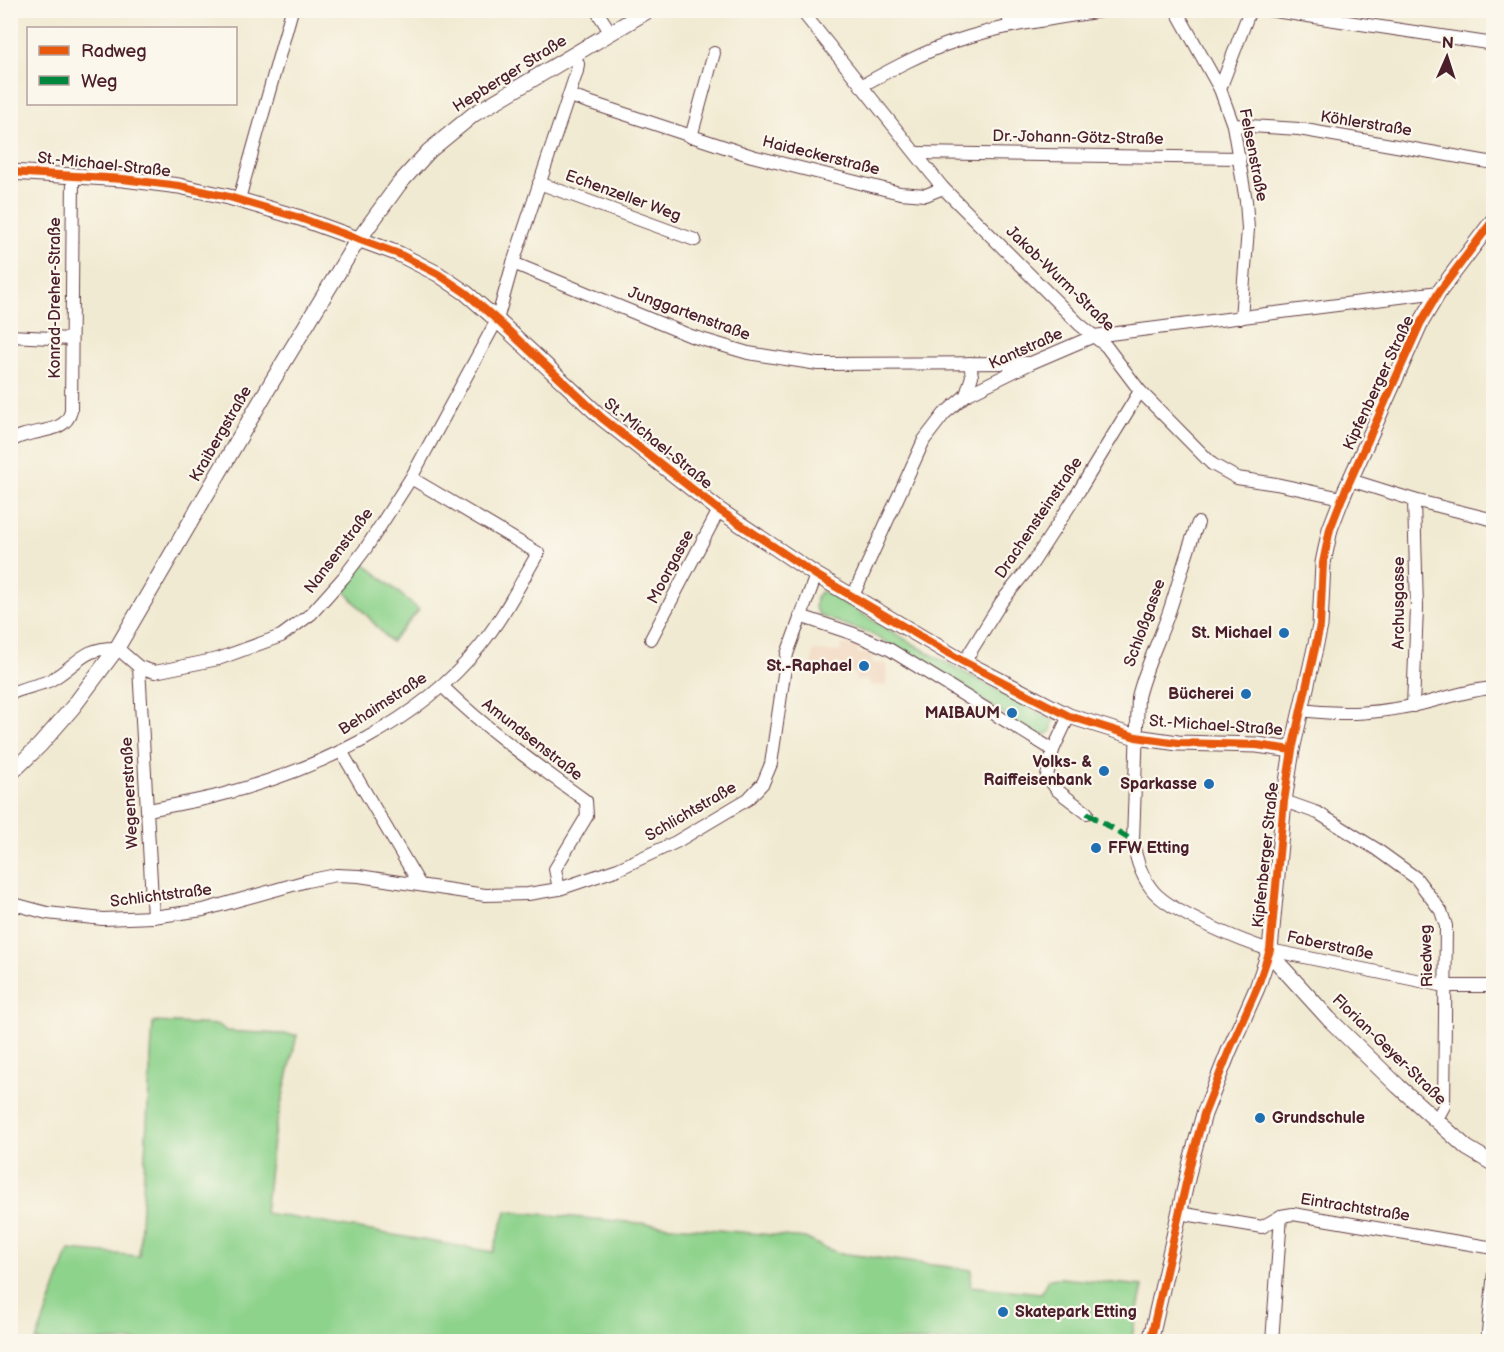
<svg xmlns="http://www.w3.org/2000/svg" width="1504" height="1352" font-family="'Balsamiq Sans',sans-serif">
	<style>
		.built { fill: #f1d5bd }
		.green { fill: #8ed38c; stroke: #6c795c; stroke-width: 1.5 }
		.lines { fill: none; stroke-linecap: round; stroke-linejoin: round }
		.minor-casing { stroke: #633d44; stroke-width: 14 }
		.tertiary-casing { stroke: #633d44; stroke-width: 17 }
		.minor { stroke: #fff; stroke-width: 12 }
		.tertiary { stroke: #fff; stroke-width: 15 }
		.quiet { stroke: #00873e; stroke-width: 6; stroke-dasharray: 12 6; stroke-linecap: butt }
		.cycleway-casing { stroke: #fbf7ec; stroke-width: 11 }
		.cycleway { stroke: #e8590c; stroke-width: 8 }
		.poi-dot { fill: #1f6fb2; stroke: #fbf7ec; stroke-width: 2 }
		.labels { text-anchor: middle; dominant-baseline: central; stroke-width: 4.5; stroke-linejoin: round; paint-order: stroke }
		.street-label { font-size: 16px; fill: #4a1f2b; stroke: #fbf7ec }
		.poi-label { font-size: 16px; font-weight: bold; fill: #4a1f2b; stroke: #fbf7ec; text-anchor: end }
	</style>
	<rect width="100%" height="100%" fill="#fbf7ec"/>
	<filter id="ink" filterUnits="userSpaceOnUse"><feTurbulence type="fractalNoise" baseFrequency=".0167" numOctaves="2"/><feDisplacementMap in="SourceGraphic" scale="12" xChannelSelector="R" yChannelSelector="G"/><feConvolveMatrix kernelMatrix="1 2 1 2 8 2 1 2 1" color-interpolation-filters="sRGB"/></filter>
	<filter id="wash" filterUnits="userSpaceOnUse"><feTurbulence type="fractalNoise" baseFrequency=".008" numOctaves="4" result="noise"/><feDisplacementMap in="SourceGraphic" scale="24" xChannelSelector="R" yChannelSelector="G"/><feGaussianBlur stdDeviation="1.35" result="paint"/><feColorMatrix in="noise" values="0 0 0 0 0 0 0 0 0 0 0 0 0 0 0 0 0 1.4 0 .05"/><feComposite in="paint" operator="in"/></filter>
	<g filter="url(#wash)">
		<rect width="100%" height="100%" fill="#f1ead2"/>
		<path class="built" d="M 841,645 L 858,645 L 858,654 L 872,654 L 872,663 L 887,664 L 886,686 L 869,685 L 869,681 L 855,681 L 855,673 L 841,672 L 841,663 L 835,663 L 834,670 L 811,669 L 813,651 L 840,652 Z"/>
		<g class="green">
			<path d="M 364,563 L 419,610 L 391,642 L 343,589 Z"/>
			<path d="M 820,592 L 825,592 L 932,655 L 1053,720 L 1051,732 L 1041,737 L 923,663 L 871,634 L 820,616 L 815,607 L 816,598 Z"/>
			<path d="M 153,1022 L 219,1025 L 226,1031 L 297,1035 L 273,1140 L 265,1213 L 493,1252 L 506,1211 L 805,1238 L 823,1247 L 839,1253 L 972,1270 L 970,1286 L 1041,1293 L 1048,1279 L 1061,1278 L 1143,1286 L 1131,1341 L 36,1341 L 69,1250 L 139,1256 Z"/>
		</g>
	</g>
	<g filter="url(#ink)">
		<g class="lines">
			<defs>
				<g id="minor">
					<path d="M 596,10 L 611,33"/>
					<path d="M 801,10 L 943,188 L 1079,324 L 1106,346 L 1140,391 L 1212,464 L 1237,478 L 1276,484 L 1342,498"/>
					<path d="M 1006,10 L 1011,26"/>
					<path d="M 1176,10 L 1220,89 L 1233,125 L 1246,201 L 1248,229 L 1241,318"/>
					<path d="M 1268,10 L 1494,44"/>
					<path d="M 861,86 C 892,69 923,52 956,41 C 1006,24 1058,18 1109,10"/>
					<path d="M 1220,89 L 1250,10"/>
					<path d="M 570,96 L 752,156 L 900,193 L 926,195 L 943,188"/>
					<path d="M 1233,125 L 1299,129 L 1494,163"/>
					<path d="M 691,137 L 714,53"/>
					<path d="M 916,153 L 1240,158"/>
					<path d="M 539,183 L 695,240"/>
					<path d="M 239,199 L 292,10"/>
					<path d="M 513,263 L 691,336 L 748,353 L 818,364 L 1028,363"/>
					<path d="M 10,336 L 71,339"/>
					<path d="M 966,395 L 972,376 L 970,363"/>
					<path d="M 10,442 C 28,427 65,437 71,411 L 73,174"/>
					<path d="M 1350,480 L 1414,500 L 1494,520"/>
					<path d="M 1198,523 C 1186,552 1179,583 1169,612 C 1159,641 1145,668 1138,697 L 1133,841 C 1136,860 1141,877 1154,892 C 1173,913 1241,941 1270,950 L 1445,986 L 1494,986"/>
					<path d="M 853,596 L 924,440 L 944,414 L 966,395 L 1031,363 L 1094,336 L 1439,292"/>
					<path d="M 800,616 L 854,634 L 889,649 L 1053,750 L 1069,716"/>
					<path d="M 651,639 L 719,510"/>
					<path d="M 964,662 L 1002,601 L 1032,564 L 1079,491 L 1140,391"/>
					<path d="M 139,667 L 153,917"/>
					<path d="M 442,686 C 486,729 536,765 586,801 L 587,816 L 555,869 L 559,889"/>
					<path d="M 10,694 C 23,687 38,686 51,680 C 78,665 82,647 117,648 L 139,667 L 155,672 L 218,659 L 281,636 L 311,614 L 344,577 L 366,548 L 411,478 L 497,320 L 513,263 L 577,71 L 578,64 L 574,54"/>
					<path d="M 1413,706 L 1417,608 L 1414,500"/>
					<path d="M 1301,710 C 1346,716 1382,713 1425,703 C 1447,698 1471,689 1494,688"/>
					<path d="M 1053,750 L 1047,776 L 1057,790 L 1087,813"/>
					<path d="M 341,751 L 420,885"/>
					<path d="M 1284,801 L 1318,813 L 1376,849 L 1416,878 L 1441,911 L 1446,926 L 1444,1106 L 1436,1121"/>
					<path d="M 148,810 C 173,805 199,801 224,794 C 317,769 419,723 480,646 C 503,618 520,584 538,553 L 411,478"/>
					<path d="M 10,903 L 47,913 L 103,919 L 153,917 L 203,910 L 307,881 L 336,875 L 359,876 L 485,895 L 528,894 L 559,889 L 618,869 L 676,842 L 748,799 L 763,783 L 771,764 L 787,654 L 816,575"/>
					<path d="M 1179,1213 L 1262,1227 L 1281,1216 L 1293,1214 L 1494,1248"/>
					<path d="M 1272,1342 L 1281,1216"/>
					<path d="M 1487,1342 L 1494,1272"/>
				</g>
				<g id="tertiary">
					<path d="M 10,172 L 123,179 L 179,186 L 229,197 L 300,218 L 399,254 L 438,274 L 466,293 L 497,320 L 602,418 L 719,510 L 816,575 L 964,662 L 1069,716 L 1136,737 L 1178,743 L 1257,745 L 1292,750"/>
					<path d="M 10,774 L 40,745 L 73,707 L 117,648 L 273,380 L 354,246 L 399,184 L 429,151 L 474,114 L 649,10"/>
					<path d="M 1270,950 L 1279,964 L 1329,1019 L 1398,1086 L 1467,1148 L 1494,1164"/>
					<path d="M 1150,1342 L 1192,1157 L 1204,1114 L 1229,1051 L 1257,988 L 1270,950 L 1284,801 L 1292,750 L 1320,626 L 1323,563 L 1330,529 L 1342,498 L 1420,324 L 1439,292 L 1494,219"/>
				</g>
			</defs>
			<use href="#minor" class="minor-casing"/>
			<use href="#tertiary" class="tertiary-casing"/>
			<use href="#minor" class="minor"/>
			<use href="#tertiary" class="tertiary"/>
			<path class="quiet" d="M 1087,813 L 1133,841"/>
			<defs>
				<g id="cycleway">
					<path d="M 10,172 L 123,179 L 179,186 L 229,197 L 300,218 L 399,254 L 438,274 L 466,293 L 497,320 L 602,418 L 719,510 L 816,575 L 964,662 L 1069,716 L 1136,737 L 1178,743 L 1257,745 L 1292,750"/>
					<path d="M 1150,1342 L 1192,1157 L 1204,1114 L 1229,1051 L 1257,988 L 1270,950 L 1284,801 L 1292,750 L 1320,626 L 1323,563 L 1330,529 L 1342,498 L 1420,324 L 1439,292 L 1494,219"/>
				</g>
			</defs>
			<use href="#cycleway" class="cycleway-casing"/>
			<use href="#cycleway" class="cycleway"/>
		</g>
	</g>
	<g class="poi-dot">
		<circle cx="1284" cy="633" r="6"/>
		<circle cx="864" cy="666" r="6"/>
		<circle cx="1246" cy="694" r="6"/>
		<circle cx="1012" cy="713" r="6"/>
		<circle cx="1104" cy="771" r="6"/>
		<circle cx="1209" cy="784" r="6"/>
		<circle cx="1096" cy="848" r="6"/>
		<circle cx="1260" cy="1118" r="6"/>
		<circle cx="1003" cy="1312" r="6"/>
	</g>
	<g class="labels">
		<g class="street-label">
			<text transform="translate(510 74) rotate(-32)">Hepberger Straße</text>
			<text transform="translate(1366 124) rotate(9)">Köhlerstraße</text>
			<text transform="translate(1078 138) rotate(1)">Dr.-Johann-Götz-Straße</text>
			<text transform="translate(1253 155) rotate(79)">Felsenstraße</text>
			<text transform="translate(821 156) rotate(14)">Haideckerstraße</text>
			<text transform="translate(104 165) rotate(6)">St.-Michael-Straße</text>
			<text transform="translate(623 196) rotate(20)">Echenzeller Weg</text>
			<text transform="translate(1060 279) rotate(44)">Jakob-Wurm-Straße</text>
			<text transform="translate(55 298) rotate(-90)">Konrad-Dreher-Straße</text>
			<text transform="translate(689 314) rotate(20)">Junggartenstraße</text>
			<text transform="translate(1026 349) rotate(-24)">Kantstraße</text>
			<text transform="translate(1379 383) rotate(-65)">Kipfenberger Straße</text>
			<text transform="translate(221 434) rotate(-60)">Kraibergstraße</text>
			<text transform="translate(658 444) rotate(39)">St.-Michael-Straße</text>
			<text transform="translate(1039 518) rotate(-56)">Drachensteinstraße</text>
			<text transform="translate(339 551) rotate(-53)">Nansenstraße</text>
			<text transform="translate(671 567) rotate(-62)">Moorgasse</text>
			<text transform="translate(1399 603) rotate(-90)">Archusgasse</text>
			<text transform="translate(1145 623) rotate(-70)">Schloßgasse</text>
			<text transform="translate(383 704) rotate(-33)">Behaimstraße</text>
			<text transform="translate(1216 726) rotate(4)">St.-Michael-Straße</text>
			<text transform="translate(532 740) rotate(38)">Amundsenstraße</text>
			<text transform="translate(130 793) rotate(-93)">Wegenerstraße</text>
			<text transform="translate(691 812) rotate(-30)">Schlichtstraße</text>
			<text transform="translate(1266 855) rotate(-84)">Kipfenberger Straße</text>
			<text transform="translate(161 896) rotate(-7)">Schlichtstraße</text>
			<text transform="translate(1330 946) rotate(12)">Faberstraße</text>
			<text transform="translate(1427 956) rotate(-92)">Riedweg</text>
			<text transform="translate(1389 1050) rotate(44)">Florian-Geyer-Straße</text>
			<text transform="translate(1355 1208) rotate(9)">Eintrachtstraße</text>
		</g>
		<g class="poi-label">
			<text x="1272" y="633">St. Michael</text>
			<text x="852" y="666">St.-Raphael</text>
			<text x="1234" y="694">Bücherei</text>
			<text x="1000" y="713">MAIBAUM</text>
			<text x="1092" y="762">Volks- &amp;<tspan x="1092" dy="18">Raiffeisenbank</tspan></text>
			<text x="1197" y="784">Sparkasse</text>
			<text x="1108" y="848" text-anchor="start">FFW Etting</text>
			<text x="1272" y="1118" text-anchor="start">Grundschule</text>
			<text x="1015" y="1312" text-anchor="start">Skatepark Etting</text>
		</g>
	</g>
	<rect width="1504" height="1352" fill="none" stroke="#fbf7ec" stroke-width="36"/>
	<rect x="27" y="27" width="210" height="78" fill="#fbf7ec" stroke="#b4a19f" stroke-width="1.5"/>
	<rect x="39" y="46" width="30" height="9" fill="#e8590c" stroke="#b4a19f" stroke-width="1.5"/>
	<text x="81" y="57" font-size="18" fill="#4a1f2b">Radweg</text>
	<rect x="39" y="76" width="30" height="9" fill="#00873e" stroke="#b4a19f" stroke-width="1.5"/>
	<text x="81" y="87" font-size="18" fill="#4a1f2b">Weg</text>
	<g transform="translate(1447 57) rotate(3)" stroke="#fbf7ec" stroke-width="4.5" paint-order="stroke">
	<path d="M0-4.5L10 22L0 15L-10 22Z" fill="#4a1f2b"/>
	<text y="-9" font-size="16" font-weight="bold" text-anchor="middle" fill="#4a1f2b">N</text>
	</g>
</svg>
